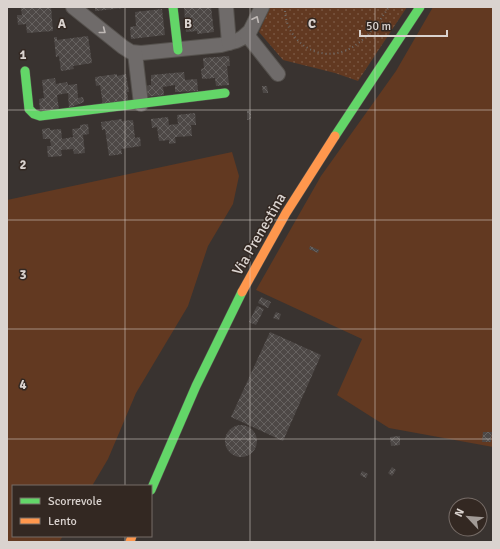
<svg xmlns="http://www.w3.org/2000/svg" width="500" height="549" font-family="Signika,sans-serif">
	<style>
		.grass { fill: #623921 }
		.park { fill: url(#park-dots) }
		.building { fill: url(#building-cross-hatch) }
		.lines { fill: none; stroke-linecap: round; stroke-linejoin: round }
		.street-casing { stroke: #55514d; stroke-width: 16 }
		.fast-casing { stroke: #55514d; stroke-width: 10 }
		.slow-casing { stroke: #55514d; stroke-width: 10 }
		.path { stroke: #706e6c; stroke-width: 2; stroke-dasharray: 1 3; stroke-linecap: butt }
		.street { stroke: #6f6b6a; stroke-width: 14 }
		.fast { stroke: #63d668; stroke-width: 9 }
		.slow { stroke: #ff974d; stroke-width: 9 }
		.oneway { stroke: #bfb9b6 }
		.grid { fill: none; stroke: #dad3cf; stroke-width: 1; stroke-opacity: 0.55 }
		.labels { text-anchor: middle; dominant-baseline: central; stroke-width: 3; stroke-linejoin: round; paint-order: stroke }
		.street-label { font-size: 15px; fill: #dad3cf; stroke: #332822 }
		.grid-label { font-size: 13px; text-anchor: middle; font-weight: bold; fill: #dad3cf; stroke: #332822; stroke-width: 3; stroke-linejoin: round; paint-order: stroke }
	</style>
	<defs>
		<pattern id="park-dots" width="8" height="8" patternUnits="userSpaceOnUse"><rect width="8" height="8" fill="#623921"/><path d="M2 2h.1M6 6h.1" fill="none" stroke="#785540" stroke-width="1.8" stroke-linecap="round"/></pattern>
		<pattern id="building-cross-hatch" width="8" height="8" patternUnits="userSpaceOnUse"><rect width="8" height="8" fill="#4d4846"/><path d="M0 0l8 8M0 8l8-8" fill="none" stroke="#666260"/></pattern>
	</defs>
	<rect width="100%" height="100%" fill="#393330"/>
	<g class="grass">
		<path d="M 433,7 L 493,7 L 493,447 L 389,428 L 337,395 L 362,339 L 256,290 L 321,176 L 396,71 Z"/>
		<path d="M 232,152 L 239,176 L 233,204 L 208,246 L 188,306 L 136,393 L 108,459 L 92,486 L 13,486 L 13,536 L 63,536 L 59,542 L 7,542 L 7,200 Z"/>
	</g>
	<path class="park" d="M 270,7 L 407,7 L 358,81 L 335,73 L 283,60 L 259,32 Z"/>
	<g class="building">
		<path d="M 32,7 L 51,7 L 53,31 L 27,33 L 26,24 L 18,25 L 17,15 L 22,15 L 21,8 Z"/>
		<path d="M 95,7 L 124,7 L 124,8 L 95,11 Z"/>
		<path d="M 184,7 L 211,7 L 214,32 L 197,34 L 197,31 L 186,32 Z"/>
		<path d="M 162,9 L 165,35 L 131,39 L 130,27 L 136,26 L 135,12 Z"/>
		<path d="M 88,36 L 92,63 L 73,66 L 74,69 L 61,71 L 59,56 L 56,57 L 54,37 L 57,37 L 57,40 Z"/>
		<path d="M 229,56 L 230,66 L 227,66 L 229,85 L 216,86 L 215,78 L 202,79 L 201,69 L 204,68 L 203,58 Z"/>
		<path d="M 184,72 L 185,80 L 197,79 L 198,91 L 175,92 L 175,85 L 163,87 L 164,95 L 145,97 L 144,86 L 151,85 L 151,75 Z"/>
		<path d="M 117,74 L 117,76 L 126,74 L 129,92 L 127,92 L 128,100 L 103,106 L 100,85 L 96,86 L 95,77 Z"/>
		<path d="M 55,78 L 56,84 L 67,82 L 68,85 L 77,84 L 78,98 L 83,97 L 84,102 L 69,108 L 68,93 L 57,95 L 59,110 L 40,110 L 39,99 L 44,98 L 42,80 Z"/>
		<path d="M 262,86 L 267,86 L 268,93 L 263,93 Z"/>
		<path d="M 247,111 L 251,111 L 251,119 L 247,120 Z"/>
		<path d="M 195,113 L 196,125 L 191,125 L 192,136 L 175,137 L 176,143 L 169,144 L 169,140 L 159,141 L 157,127 L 152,128 L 151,119 L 168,117 L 169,125 L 178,124 L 177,115 Z"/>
		<path d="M 122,119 L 122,121 L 133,120 L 135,138 L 140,137 L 141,146 L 121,149 L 122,154 L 109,156 L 105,129 L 102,130 L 101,122 Z"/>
		<path d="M 88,124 L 89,134 L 83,135 L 85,153 L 74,154 L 73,149 L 61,150 L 62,156 L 48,157 L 47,146 L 51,146 L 50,139 L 43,139 L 42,129 L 50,128 L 50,130 L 61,129 L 62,139 L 73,137 L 72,129 L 80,128 L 80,125 Z"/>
		<path d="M 310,246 L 319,250 L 318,253 L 309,249 Z"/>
		<path d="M 261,297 L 271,302 L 268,308 L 258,303 Z"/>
		<path d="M 257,306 L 264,309 L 256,325 L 249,322 Z"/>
		<path d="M 276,312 L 281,314 L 279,320 L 273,318 Z"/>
		<path d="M 270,332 L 321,355 L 283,441 L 231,417 Z"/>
		<circle cx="241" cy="441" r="16"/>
		<path d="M 483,432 L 492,432 L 491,442 L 482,442 Z"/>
		<path d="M 400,436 L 400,445 L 391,446 L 390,437 Z"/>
		<path d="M 392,467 L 396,470 L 392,476 L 388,473 Z"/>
		<path d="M 362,471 L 368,474 L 366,478 L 360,475 Z"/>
	</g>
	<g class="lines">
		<defs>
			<g id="street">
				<path d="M 73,7 L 123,47 L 131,52 L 141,53 L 221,45 L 236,41 L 242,38 L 250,31 L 262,7"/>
				<path d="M 226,7 L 229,43"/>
				<path d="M 247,35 L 278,74"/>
				<path d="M 135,53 L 141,104"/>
			</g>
			<g id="fast">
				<path d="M 173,7 L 178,50"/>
				<path d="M 25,71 L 29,109 L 34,114 L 40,116 L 225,93"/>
				<path d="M 335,136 L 420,7"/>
				<path d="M 151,490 L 196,386 L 242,292"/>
			</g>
			<g id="slow">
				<path d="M 242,292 L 286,213 L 335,136"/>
				<path d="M 130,542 L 132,536"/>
			</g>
		</defs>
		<use href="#street" class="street-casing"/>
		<use href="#fast" class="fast-casing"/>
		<use href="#slow" class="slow-casing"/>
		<path class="path" d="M 285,7 C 284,45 326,68 357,44 C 370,35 380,20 389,7"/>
		<use href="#street" class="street"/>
		<use href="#fast" class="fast"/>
		<use href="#slow" class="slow"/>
	</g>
	<defs><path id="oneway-chevron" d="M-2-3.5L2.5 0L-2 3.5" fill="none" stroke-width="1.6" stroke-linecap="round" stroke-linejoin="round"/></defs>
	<g class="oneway">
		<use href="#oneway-chevron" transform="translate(256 19) rotate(-65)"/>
		<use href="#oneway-chevron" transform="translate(103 31) rotate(38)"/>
	</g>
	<path class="grid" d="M 125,7 L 125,486M 250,7 L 250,542M 375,7 L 375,542M 7,110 L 493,110M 7,220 L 493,220M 7,329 L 493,329M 7,439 L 493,439M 125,536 L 125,542"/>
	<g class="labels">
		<g class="street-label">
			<text transform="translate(259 234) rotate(-60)">Via Prenestina</text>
		</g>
	</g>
	<g class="grid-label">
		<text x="62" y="28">A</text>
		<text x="188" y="28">B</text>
		<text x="312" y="28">C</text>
		<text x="23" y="59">1</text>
		<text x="23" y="169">2</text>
		<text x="23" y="279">3</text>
		<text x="23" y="389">4</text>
	</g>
	<rect width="500" height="549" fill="none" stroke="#dad3cf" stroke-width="16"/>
	<rect x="12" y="485" width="140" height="52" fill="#332822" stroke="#766c67"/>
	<rect x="20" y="498" width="20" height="6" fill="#63d668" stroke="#766c67"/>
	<text x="48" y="505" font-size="12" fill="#dad3cf">Scorrevole</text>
	<rect x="20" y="518" width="20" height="6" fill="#ff974d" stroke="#766c67"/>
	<text x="48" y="525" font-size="12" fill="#dad3cf">Lento</text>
	<g transform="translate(468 517) rotate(296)"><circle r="19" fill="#332822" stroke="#766c67"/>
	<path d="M0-3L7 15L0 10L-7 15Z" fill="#a29b97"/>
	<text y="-6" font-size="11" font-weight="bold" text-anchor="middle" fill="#dad3cf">N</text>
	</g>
	<path d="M360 30v6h87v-6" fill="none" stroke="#dad3cf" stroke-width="2"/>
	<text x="366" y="30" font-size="12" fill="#dad3cf" stroke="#332822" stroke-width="3" paint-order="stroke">50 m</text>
</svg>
